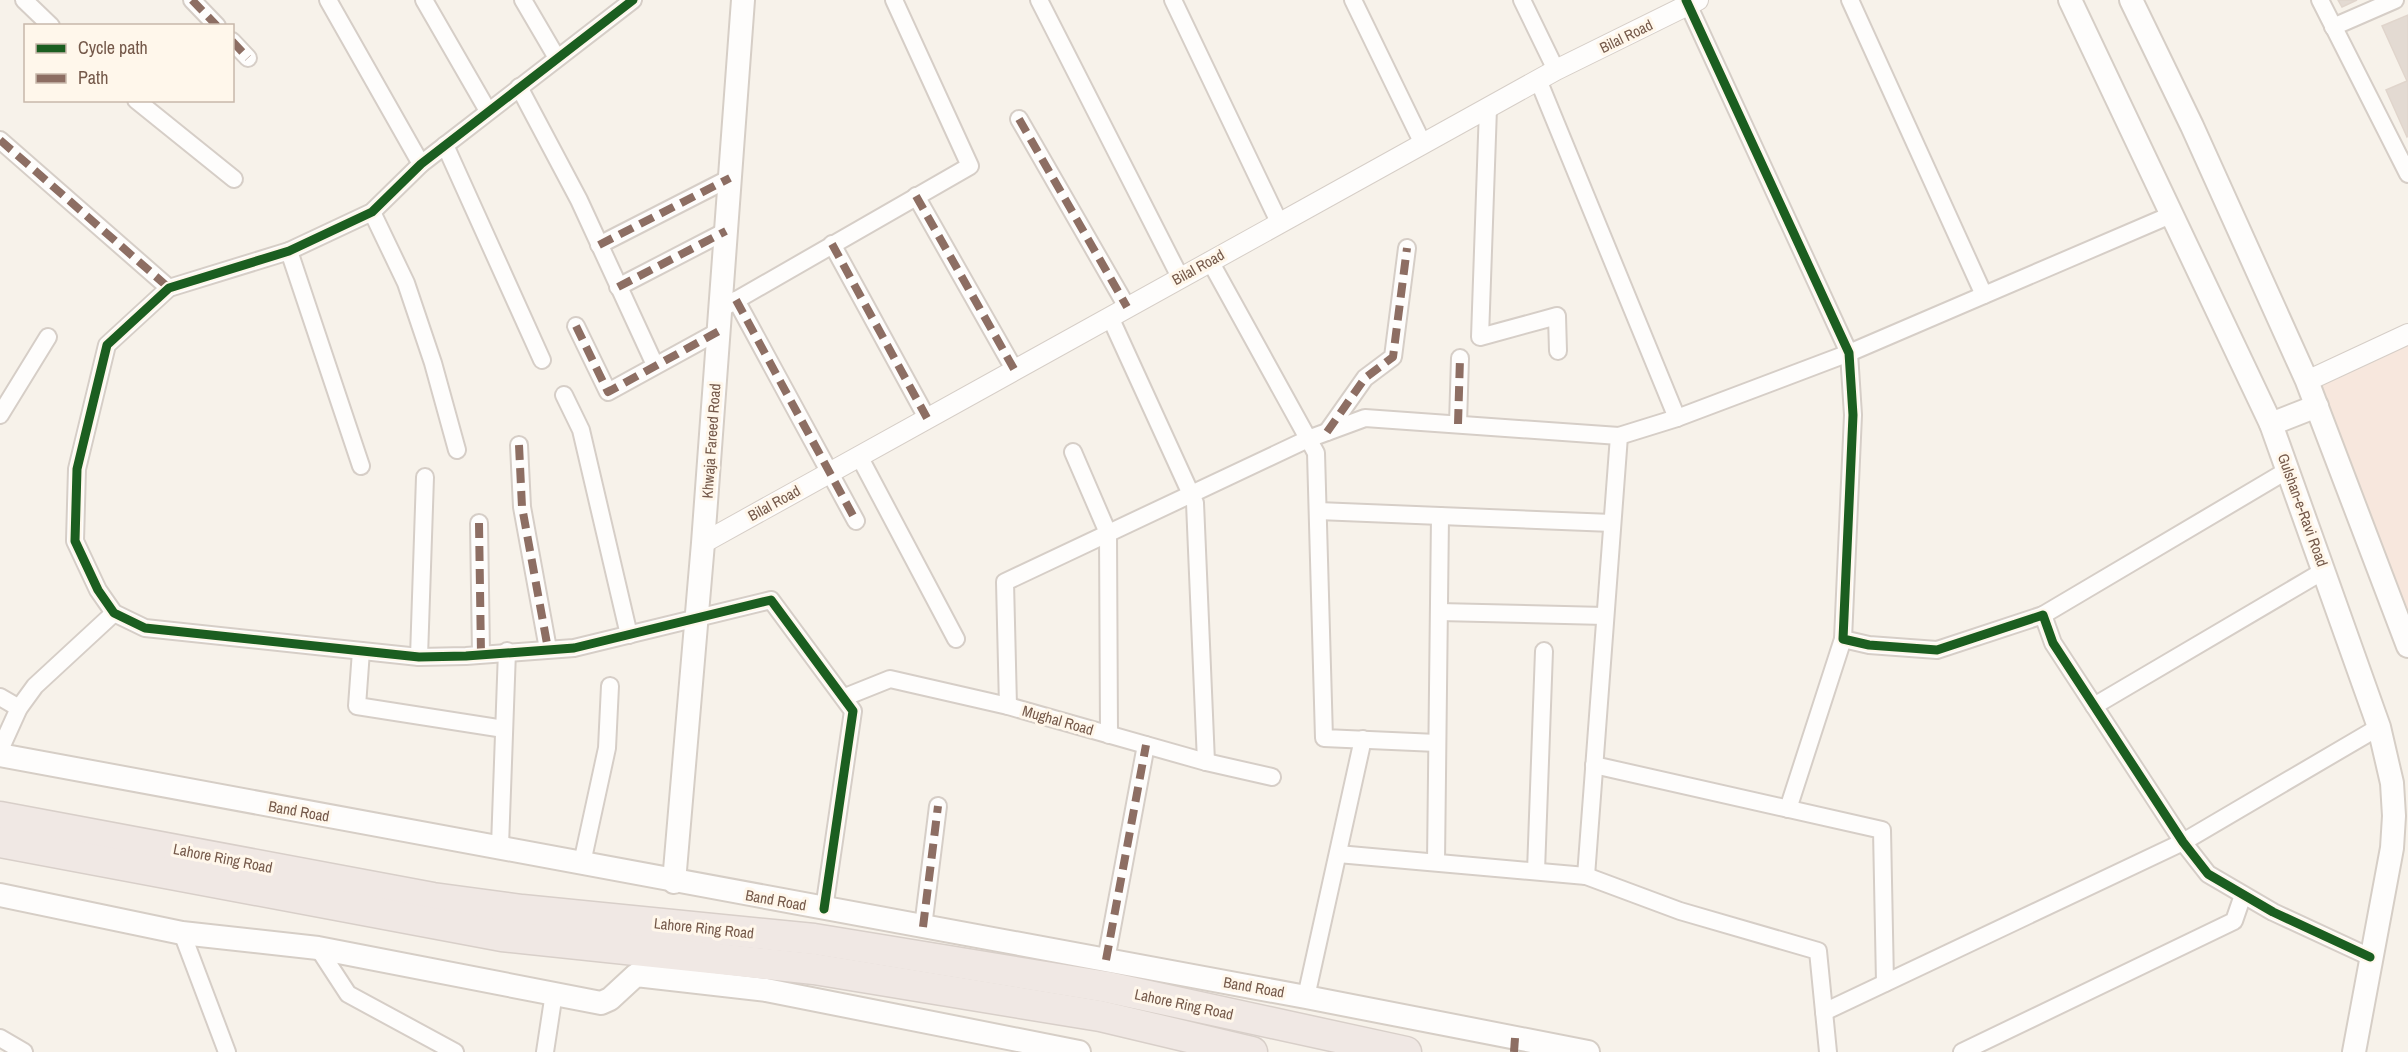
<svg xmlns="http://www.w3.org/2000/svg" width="2408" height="1052" font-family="'Archivo Narrow',sans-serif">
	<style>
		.commercial { fill: #f7e7dd }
		.building { fill: #e3dad2; stroke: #e0d5cc; stroke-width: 1.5 }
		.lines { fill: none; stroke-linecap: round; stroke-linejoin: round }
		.minor-casing { stroke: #d6cec7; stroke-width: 20 }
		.tertiary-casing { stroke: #d6cec7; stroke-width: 22 }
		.secondary-casing { stroke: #d6cec6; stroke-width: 26 }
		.motorway-casing { stroke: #d8cfc9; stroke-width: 33 }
		.minor { stroke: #fefdfc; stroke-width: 16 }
		.tertiary { stroke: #fefdfc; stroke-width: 20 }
		.secondary { stroke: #fefdfc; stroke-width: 22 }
		.motorway { stroke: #f0e8e4; stroke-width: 30 }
		.quiet { stroke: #8d6e63; stroke-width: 8; stroke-dasharray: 15 8; stroke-linecap: butt }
		.cycleway-casing { stroke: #fff7eb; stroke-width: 13 }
		.cycleway { stroke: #1b5e20; stroke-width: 9 }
		.labels { text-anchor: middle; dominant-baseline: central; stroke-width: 6; stroke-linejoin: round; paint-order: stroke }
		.street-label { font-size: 15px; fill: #75594a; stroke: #fff7eb }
	</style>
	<rect width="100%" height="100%" fill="#f7f2ea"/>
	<path class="commercial" d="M 2408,332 L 2408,659 L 2303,381 Z"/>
	<g class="building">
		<path d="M 2338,0 L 2357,0 L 2342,7 Z"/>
		<path d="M 2408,15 L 2408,136 L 2407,137 L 2386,90 L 2407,81 L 2382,26 Z"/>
	</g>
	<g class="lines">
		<defs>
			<g id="minor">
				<path d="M 24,0 L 51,26"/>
				<path d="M 192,0 L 217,26"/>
				<path d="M 328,0 L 421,164"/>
				<path d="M 424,0 L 488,111"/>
				<path d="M 523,0 L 557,58"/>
				<path d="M 633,0 L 421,164 L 372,212 L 289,251 L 169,288 L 107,345 L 77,469 L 75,541 L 98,590 L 114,613 L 145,628 L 419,657 L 466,656 L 574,648 L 771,600 L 853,711 L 824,909"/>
				<path d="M 1039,0 L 1180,277"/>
				<path d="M 1173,0 L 1279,222"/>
				<path d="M 1353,0 L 1423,144"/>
				<path d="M 1522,0 L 1556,70"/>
				<path d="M 1686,0 L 1849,353 L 1853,415 L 1843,639 L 1869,645 L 1937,650 L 2043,615 L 2053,643 L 2183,842 L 2208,874 L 2273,912 L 2370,957"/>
				<path d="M 1850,0 L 1984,295"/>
				<path d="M 2320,0 L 2408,174"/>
				<path d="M 2333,27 L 2395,0"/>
				<path d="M 232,41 L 248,58"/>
				<path d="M 1539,82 L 1677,418"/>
				<path d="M 519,87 L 579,200 L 655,365"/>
				<path d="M 136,100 L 234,179"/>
				<path d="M 1488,108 L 1480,337 L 1557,316 L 1558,351"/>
				<path d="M 1019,119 L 1127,307"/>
				<path d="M 0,140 L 169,288"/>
				<path d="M 445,145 L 542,360"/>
				<path d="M 916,196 L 1014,369"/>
				<path d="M 372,212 L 406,283 L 433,363 L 457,450"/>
				<path d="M 832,244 L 927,418"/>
				<path d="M 599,245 L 730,178"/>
				<path d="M 289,251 L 361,466"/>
				<path d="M 1210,261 L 1316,453 L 1324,738 L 1437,743"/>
				<path d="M 618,287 L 726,231"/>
				<path d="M 736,300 L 856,521"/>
				<path d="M 721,309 L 970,166 L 894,0"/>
				<path d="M 1110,317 L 1195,503 L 1206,762"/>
				<path d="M 576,326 L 608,392 L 719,331"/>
				<path d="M 564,395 L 581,430 L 629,635"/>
				<path d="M 0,415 L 48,337"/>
				<path d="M 1458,424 L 1460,358"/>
				<path d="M 1327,432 L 1365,378 L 1393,357 L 1407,248"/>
				<path d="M 519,445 L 522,507 L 548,649"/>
				<path d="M 1073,452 L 1108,533 L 1109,735"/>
				<path d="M 859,456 L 956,639"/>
				<path d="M 1318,511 L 1612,523"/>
				<path d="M 479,523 L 481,654"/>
				<path d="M 1439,612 L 1605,616"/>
				<path d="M 2043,615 L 2288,470"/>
				<path d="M 361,651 L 357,706 L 504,729"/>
				<path d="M 419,657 L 425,477"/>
				<path d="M 0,697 L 19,708"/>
				<path d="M 845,697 L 890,679 L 1008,706 L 1206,762 L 1272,777"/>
				<path d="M 1008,706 L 1005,582 L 1308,439 L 1365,418 L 1619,436 L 1677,418 L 1849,353 L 2173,214"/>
				<path d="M 2094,706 L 2325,570"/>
				<path d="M 0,750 L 19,708 L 35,686 L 114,613"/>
				<path d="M 1594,765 L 1882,830 L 1885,983"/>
				<path d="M 1788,809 L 1843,639"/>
				<path d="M 500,846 L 507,651"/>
				<path d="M 1338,854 L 1586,876 L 1680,911 L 1818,951 L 1828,1052"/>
				<path d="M 1436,862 L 1440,516"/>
				<path d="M 582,863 L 607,748 L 610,686"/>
				<path d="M 1536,871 L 1544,651"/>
				<path d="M 1586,876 L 1619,436"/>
				<path d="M 923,927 L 938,806"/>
				<path d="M 182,933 L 227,1052"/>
				<path d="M 318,948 L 348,994 L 455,1052"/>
				<path d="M 1106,960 L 1146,745"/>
				<path d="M 1306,997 L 1363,739"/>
				<path d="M 1824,1012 L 2183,842 L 2379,727"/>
				<path d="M 0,1038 L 24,1052"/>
				<path d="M 545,1052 L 554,993"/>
				<path d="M 1962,1052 L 2234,921 L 2243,895"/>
			</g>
			<g id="tertiary">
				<path d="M 2307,381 L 2408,334"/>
				<path d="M 703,543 L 1556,70 L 1698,0"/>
			</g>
			<g id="secondary">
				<path d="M 2070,0 L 2271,424 L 2379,727 L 2392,783 L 2394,816 L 2392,848 L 2354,1052"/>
				<path d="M 2131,0 L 2192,126 L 2307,381 L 2408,646"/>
				<path d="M 2271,424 L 2317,406"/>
				<path d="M 0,755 L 1306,997 L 1588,1052"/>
				<path d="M 674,882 L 703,543 L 743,0"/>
				<path d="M 0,895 L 182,933 L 318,948 L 601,1003 L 610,999 L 636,975 L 766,990 L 1079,1052"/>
			</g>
			<g id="motorway">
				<path d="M 0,817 L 433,898 L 522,910 L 814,939 L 1107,987 L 1406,1052"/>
				<path d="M 0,842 L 502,936 L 814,969 L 1100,1016 L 1252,1052"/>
			</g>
		</defs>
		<use href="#minor" class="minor-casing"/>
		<use href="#tertiary" class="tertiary-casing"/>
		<use href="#secondary" class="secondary-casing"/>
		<use href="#motorway" class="motorway-casing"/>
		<use href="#minor" class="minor"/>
		<use href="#tertiary" class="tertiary"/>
		<use href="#secondary" class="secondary"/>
		<use href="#motorway" class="motorway"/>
		<g class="quiet">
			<path d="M 192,0 L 217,26"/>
			<path d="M 232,41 L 248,58"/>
			<path d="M 1019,119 L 1127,307"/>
			<path d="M 0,140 L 169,288"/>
			<path d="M 916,196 L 1014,369"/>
			<path d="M 832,244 L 927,418"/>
			<path d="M 599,245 L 730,178"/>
			<path d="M 618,287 L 726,231"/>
			<path d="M 736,300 L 856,521"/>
			<path d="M 576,326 L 608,392 L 719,331"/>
			<path d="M 1458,424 L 1460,358"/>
			<path d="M 1327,432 L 1365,378 L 1393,357 L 1407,248"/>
			<path d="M 519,445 L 522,507 L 548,649"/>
			<path d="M 479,523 L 481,654"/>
			<path d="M 923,927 L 938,806"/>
			<path d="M 1106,960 L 1146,745"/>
			<path d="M 1514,1052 L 1515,1038"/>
		</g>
		<defs>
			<g id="cycleway">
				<path d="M 633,0 L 421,164 L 372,212 L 289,251 L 169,288 L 107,345 L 77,469 L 75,541 L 98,590 L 114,613 L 145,628 L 419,657 L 466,656 L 574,648 L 771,600 L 853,711 L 824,909"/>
				<path d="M 1686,0 L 1849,353 L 1853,415 L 1843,639 L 1869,645 L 1937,650 L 2043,615 L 2053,643 L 2183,842 L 2208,874 L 2273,912 L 2370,957"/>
			</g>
		</defs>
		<use href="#cycleway" class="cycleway-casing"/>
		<use href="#cycleway" class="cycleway"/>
	</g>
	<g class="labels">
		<g class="street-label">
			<text transform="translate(1626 36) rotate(-26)">Bilal Road</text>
			<text transform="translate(1198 267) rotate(-29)">Bilal Road</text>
			<text transform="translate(711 441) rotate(-86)">Khwaja Fareed Road</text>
			<text transform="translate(774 503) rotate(-29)">Bilal Road</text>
			<text transform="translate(2303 510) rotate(70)">Gulshan-e-Ravi Road</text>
			<text transform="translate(1058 720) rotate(16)">Mughal Road</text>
			<text transform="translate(299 811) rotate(10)">Band Road</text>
			<text transform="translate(223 858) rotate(11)">Lahore Ring Road</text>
			<text transform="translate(776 900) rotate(10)">Band Road</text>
			<text transform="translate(704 928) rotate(6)">Lahore Ring Road</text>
			<text transform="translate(1254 987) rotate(10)">Band Road</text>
			<text transform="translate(1184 1004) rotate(12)">Lahore Ring Road</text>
		</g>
	</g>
	<rect x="24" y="24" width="210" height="78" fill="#fff7eb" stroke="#c8b8ab" stroke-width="1.5"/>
	<rect x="36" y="44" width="30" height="9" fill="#1b5e20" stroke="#c8b8ab" stroke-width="1.5"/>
	<text x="78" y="54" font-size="18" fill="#75594a">Cycle path</text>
	<rect x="36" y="74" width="30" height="9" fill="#8d6e63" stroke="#c8b8ab" stroke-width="1.5"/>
	<text x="78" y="84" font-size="18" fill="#75594a">Path</text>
</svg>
